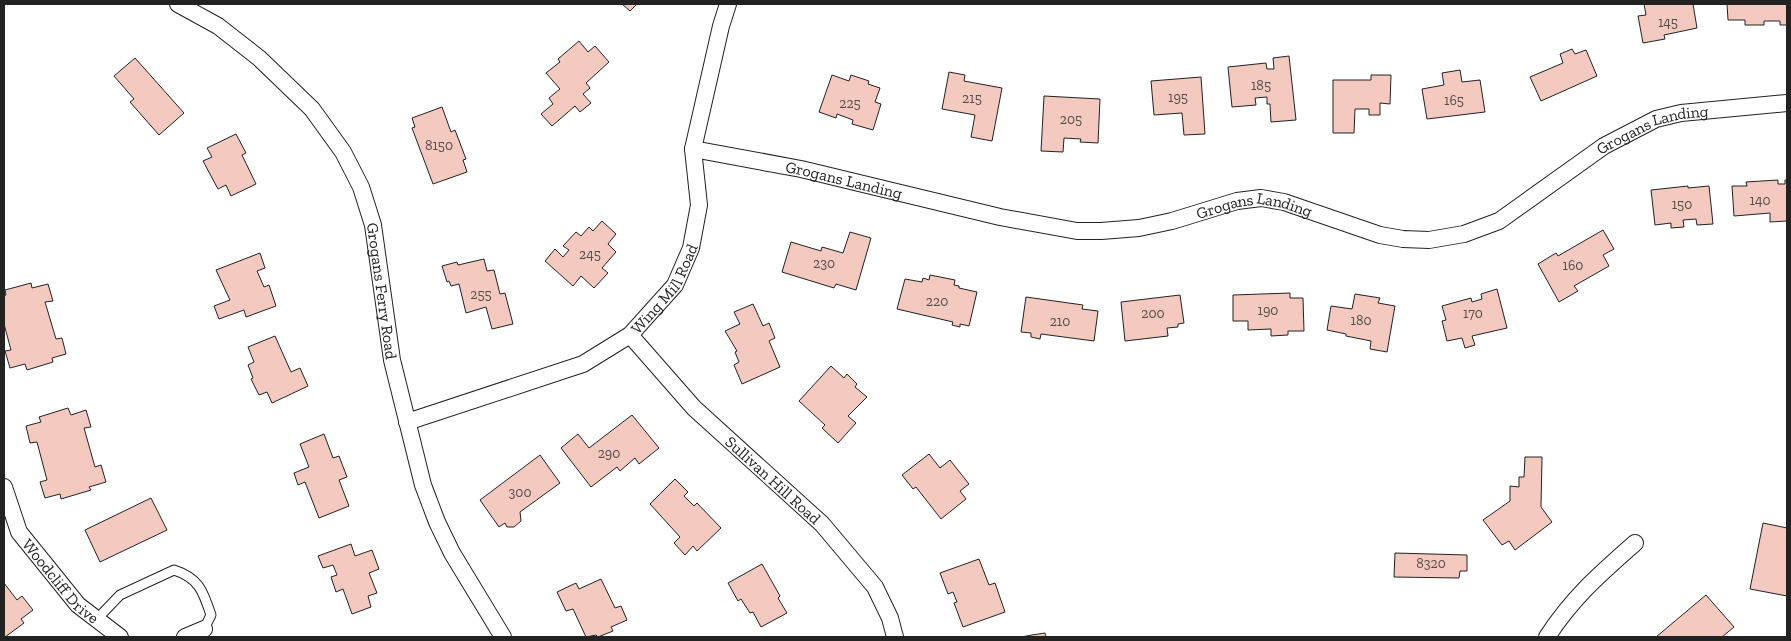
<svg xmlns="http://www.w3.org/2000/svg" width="1791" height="641" font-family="'Zilla Slab',serif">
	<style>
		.building { fill: #f3c9c0; stroke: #222 }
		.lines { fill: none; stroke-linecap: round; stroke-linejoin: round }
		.lane-casing { stroke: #222; stroke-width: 11 }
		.street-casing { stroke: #222; stroke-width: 18 }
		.lane { stroke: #fff; stroke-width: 9 }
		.street { stroke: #fff; stroke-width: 16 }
		.labels { text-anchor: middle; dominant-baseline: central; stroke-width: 4; stroke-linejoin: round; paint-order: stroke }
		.number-label { font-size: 14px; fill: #564c4a }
		.street-label { font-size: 16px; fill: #222; stroke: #fff }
	</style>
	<rect width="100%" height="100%" fill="#fff"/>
	<g class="building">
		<path d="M 622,4 L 637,4 L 630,11 Z"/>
		<path d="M 1644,4 L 1693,4 L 1697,28 L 1664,35 L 1665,39 L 1643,43 L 1638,16 L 1646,15 Z"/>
		<path d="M 1727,4 L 1787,4 L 1787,25 L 1780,25 L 1780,21 L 1764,21 L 1764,25 L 1745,25 L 1745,20 L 1728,20 Z"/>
		<path d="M 579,41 L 588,52 L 595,46 L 609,62 L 586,83 L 590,88 L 583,94 L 591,103 L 580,112 L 575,106 L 552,126 L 541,114 L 553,104 L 549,98 L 560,89 L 546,73 L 560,62 L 558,59 Z"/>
		<path d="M 1572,49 L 1575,54 L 1586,50 L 1597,76 L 1541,101 L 1530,77 L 1563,63 L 1560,54 Z"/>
		<path d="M 1289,56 L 1296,120 L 1271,122 L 1270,104 L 1267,104 L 1267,97 L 1255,98 L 1256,105 L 1232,107 L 1228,67 L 1266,63 L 1267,69 L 1274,69 L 1273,58 Z"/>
		<path d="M 135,58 L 184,113 L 159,135 L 130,102 L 134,99 L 114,76 Z"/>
		<path d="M 1460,70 L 1462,82 L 1480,80 L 1485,112 L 1427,119 L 1422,89 L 1444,85 L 1442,73 Z"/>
		<path d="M 949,72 L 965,75 L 964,81 L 1002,88 L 992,141 L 971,137 L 975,115 L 942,109 Z"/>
		<path d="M 832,75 L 849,81 L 851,75 L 869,81 L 868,84 L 880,88 L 875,102 L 881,104 L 873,130 L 852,124 L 853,120 L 837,114 L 836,118 L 819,112 Z"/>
		<path d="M 1371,75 L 1391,75 L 1390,104 L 1380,103 L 1380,115 L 1369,115 L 1369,109 L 1355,109 L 1354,133 L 1333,133 L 1333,80 L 1371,80 Z"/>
		<path d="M 1201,77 L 1205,134 L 1184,135 L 1182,113 L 1154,115 L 1151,81 Z"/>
		<path d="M 1044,96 L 1100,99 L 1098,143 L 1080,142 L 1081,139 L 1064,138 L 1063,152 L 1041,151 Z"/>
		<path d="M 442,107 L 451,132 L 455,130 L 466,159 L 463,160 L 467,172 L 433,184 L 412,128 L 415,127 L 412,118 Z"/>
		<path d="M 236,134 L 246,153 L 242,155 L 256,184 L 231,196 L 226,185 L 218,189 L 203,161 L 212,157 L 207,148 Z"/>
		<path d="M 1778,180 L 1778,184 L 1785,184 L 1785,180 L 1787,180 L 1787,221 L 1770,222 L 1770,213 L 1734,216 L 1732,186 L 1747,186 L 1746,182 Z"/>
		<path d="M 1688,186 L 1688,188 L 1709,186 L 1713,224 L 1697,225 L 1696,219 L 1683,220 L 1684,227 L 1671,228 L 1671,223 L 1655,225 L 1651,190 Z"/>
		<path d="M 602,221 L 616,234 L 608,244 L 616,252 L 602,268 L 608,273 L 594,288 L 581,276 L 573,286 L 545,261 L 555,249 L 563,257 L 569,250 L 563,246 L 576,232 L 581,236 L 589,227 L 593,231 Z"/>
		<path d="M 1603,230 L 1614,249 L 1603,255 L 1609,266 L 1574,286 L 1578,291 L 1559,302 L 1538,264 L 1556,253 L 1558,256 Z"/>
		<path d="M 850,232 L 871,238 L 856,290 L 836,284 L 834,288 L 782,272 L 791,242 L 821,251 L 822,247 L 843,253 Z"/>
		<path d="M 260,253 L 265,268 L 257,271 L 264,287 L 269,285 L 276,306 L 246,317 L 244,310 L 219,319 L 214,306 L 230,300 L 216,270 Z"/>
		<path d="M 484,259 L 487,271 L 494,270 L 500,294 L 505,293 L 513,324 L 492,329 L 486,307 L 466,313 L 459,284 L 451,286 L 449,281 L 447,282 L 442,266 L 457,262 L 458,265 Z"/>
		<path d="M 930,275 L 955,280 L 954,285 L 959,286 L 959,288 L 977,292 L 969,326 L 960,324 L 960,327 L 952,325 L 953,322 L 897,309 L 905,279 L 922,282 L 923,278 L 929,280 Z"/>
		<path d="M 31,283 L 32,288 L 48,284 L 53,301 L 45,302 L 56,339 L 62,338 L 66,354 L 52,358 L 53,362 L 27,370 L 25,364 L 10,368 L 5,351 L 11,350 L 4,324 L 4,296 L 6,295 L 5,290 Z"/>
		<path d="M 1497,289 L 1507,328 L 1472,336 L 1475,345 L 1465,348 L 1462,338 L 1447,341 L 1442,321 L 1446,320 L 1442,306 L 1471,298 L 1472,302 L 1482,299 L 1481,294 Z"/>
		<path d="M 1290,293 L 1290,298 L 1303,298 L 1304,331 L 1288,331 L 1288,335 L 1271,336 L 1271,329 L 1248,330 L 1248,321 L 1233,321 L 1233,295 Z"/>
		<path d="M 1355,294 L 1380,298 L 1378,303 L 1395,306 L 1387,352 L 1370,349 L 1371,341 L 1346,336 L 1346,334 L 1327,330 L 1331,306 L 1352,309 Z"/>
		<path d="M 1180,295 L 1184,323 L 1178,324 L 1178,327 L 1167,328 L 1168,336 L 1125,341 L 1121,302 Z"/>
		<path d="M 1026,297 L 1083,305 L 1082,309 L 1098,311 L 1094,341 L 1041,334 L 1040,339 L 1031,337 L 1031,333 L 1021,332 Z"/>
		<path d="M 753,304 L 763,326 L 769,323 L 775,338 L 769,341 L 780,367 L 742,384 L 734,365 L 739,362 L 735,352 L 737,351 L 725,331 L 740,324 L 734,312 Z"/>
		<path d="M 275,336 L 291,372 L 300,368 L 308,386 L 272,403 L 267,392 L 259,395 L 251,379 L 253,378 L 248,365 L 254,362 L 248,347 Z"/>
		<path d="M 831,366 L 844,378 L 847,374 L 857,384 L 855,387 L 867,397 L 848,416 L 856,423 L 838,443 L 822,428 L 825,425 L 799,401 Z"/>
		<path d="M 68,408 L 71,415 L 86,410 L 91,427 L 84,428 L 95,467 L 101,465 L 106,482 L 89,487 L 91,490 L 61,499 L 60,494 L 45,498 L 40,482 L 47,480 L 37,442 L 30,443 L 26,426 L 41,422 L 39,417 Z"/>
		<path d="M 632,415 L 659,448 L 639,464 L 635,458 L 620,471 L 617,467 L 591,487 L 561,448 L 578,434 L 589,448 Z"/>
		<path d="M 324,434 L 333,458 L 339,456 L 347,477 L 339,480 L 349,506 L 319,518 L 305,482 L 298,485 L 294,473 L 309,467 L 300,444 Z"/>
		<path d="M 929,454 L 940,468 L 950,460 L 969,484 L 960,491 L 966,499 L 941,519 L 916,487 L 913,489 L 902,475 Z"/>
		<path d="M 540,455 L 560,483 L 520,512 L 521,521 L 514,527 L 507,527 L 505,523 L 499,527 L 480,500 Z"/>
		<path d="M 1525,457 L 1542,457 L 1541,507 L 1552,522 L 1515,550 L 1509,541 L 1502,545 L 1483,520 L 1510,501 L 1510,486 L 1519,487 L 1519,477 L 1524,477 Z"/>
		<path d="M 675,479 L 688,492 L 684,496 L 694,506 L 697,503 L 721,528 L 697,551 L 693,546 L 685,555 L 674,543 L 680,537 L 650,504 Z"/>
		<path d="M 151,498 L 167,530 L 100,562 L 85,530 Z"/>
		<path d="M 1763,523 L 1787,528 L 1787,596 L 1750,589 Z"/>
		<path d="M 351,544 L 355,556 L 372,550 L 379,569 L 369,573 L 377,593 L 368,596 L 371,607 L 352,614 L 343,589 L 336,592 L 331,577 L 337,575 L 333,565 L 323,568 L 318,556 Z"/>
		<path d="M 1395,553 L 1467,555 L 1467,571 L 1460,571 L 1459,578 L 1394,577 Z"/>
		<path d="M 979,559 L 989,585 L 995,583 L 1005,612 L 963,627 L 954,603 L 957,602 L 953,592 L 948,594 L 940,573 Z"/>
		<path d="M 762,564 L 780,596 L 778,598 L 787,613 L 761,627 L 753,612 L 750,613 L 741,599 L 738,601 L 728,583 Z"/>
		<path d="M 601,579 L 615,608 L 621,606 L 627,620 L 611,627 L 613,631 L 598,637 L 596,635 L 586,637 L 573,609 L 566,611 L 557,592 L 576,583 L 579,589 Z"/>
		<path d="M 4,583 L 17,600 L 22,596 L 33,610 L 21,619 L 24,623 L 5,637 L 4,637 Z"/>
		<path d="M 1706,595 L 1734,627 L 1722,637 L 1656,637 Z"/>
		<path d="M 1045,633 L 1046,637 L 1021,637 L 1032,635 Z"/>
	</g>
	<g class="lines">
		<defs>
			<path id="lane" d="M 97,619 L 120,595 L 174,570 C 199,578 203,591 211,615 L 204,629"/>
			<g id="street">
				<path id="s1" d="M 178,4 L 218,26 L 259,58 L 312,109 L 343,152 L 361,187 L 373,225 L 392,360 L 423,485 L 437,522 L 452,553 L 503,637"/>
				<path id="s2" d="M 693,149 L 801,169 L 1000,217 L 1077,231 L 1101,231 L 1139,228 L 1172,221 L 1237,201 L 1261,198 L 1284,202 L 1380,235 L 1403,239 L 1429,240 L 1464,234 L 1499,221 L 1604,146 L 1656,119 L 1681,113 L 1787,103"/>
				<path id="s3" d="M 630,335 L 694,408 L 822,524 L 875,587 L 890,618 L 895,637"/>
				<path id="s4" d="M 407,422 L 583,364 L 630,335 L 675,285 L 691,248 L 699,205 L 693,149 L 721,26 L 728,4"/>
				<path id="s5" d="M 4,487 L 19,532 L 78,605 L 120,637"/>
				<path d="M 185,637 L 204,629"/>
				<path d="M 1547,637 C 1573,597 1600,574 1635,543"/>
			</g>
		</defs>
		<use href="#lane" class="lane-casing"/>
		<use href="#street" class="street-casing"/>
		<use href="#lane" class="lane"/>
		<use href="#street" class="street"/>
	</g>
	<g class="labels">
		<g class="number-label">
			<text x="1668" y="22">145</text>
			<text x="1261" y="85">185</text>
			<text x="1178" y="97">195</text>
			<text x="972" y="98">215</text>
			<text x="1454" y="100">165</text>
			<text x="850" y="103">225</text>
			<text x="1071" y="119">205</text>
			<text x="439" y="145">8150</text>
			<text x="1760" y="200">140</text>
			<text x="1682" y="204">150</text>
			<text x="590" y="254">245</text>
			<text x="824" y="263">230</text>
			<text x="1573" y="265">160</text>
			<text x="481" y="294">255</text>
			<text x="937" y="301">220</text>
			<text x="1268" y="310">190</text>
			<text x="1153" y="313">200</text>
			<text x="1473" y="313">170</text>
			<text x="1361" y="320">180</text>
			<text x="1060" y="321">210</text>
			<text x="609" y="453">290</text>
			<text x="520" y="492">300</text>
			<text x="1431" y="563">8320</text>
		</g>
		<g class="street-label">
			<text stroke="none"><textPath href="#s2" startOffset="1009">Grogans Landing</textPath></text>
			<text stroke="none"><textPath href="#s2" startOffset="154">Grogans Landing</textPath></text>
			<text stroke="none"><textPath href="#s2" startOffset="574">Grogans Landing</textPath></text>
			<text stroke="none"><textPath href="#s4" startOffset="299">Wing Mill Road</textPath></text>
			<text stroke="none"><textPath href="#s1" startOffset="370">Grogans Ferry Road</textPath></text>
			<text stroke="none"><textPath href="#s3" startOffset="204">Sullivan Hill Road</textPath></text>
			<text stroke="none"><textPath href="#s5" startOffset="112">Woodcliff Drive</textPath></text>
		</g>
	</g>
	<rect width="1791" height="641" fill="none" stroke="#222222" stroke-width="10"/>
</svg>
